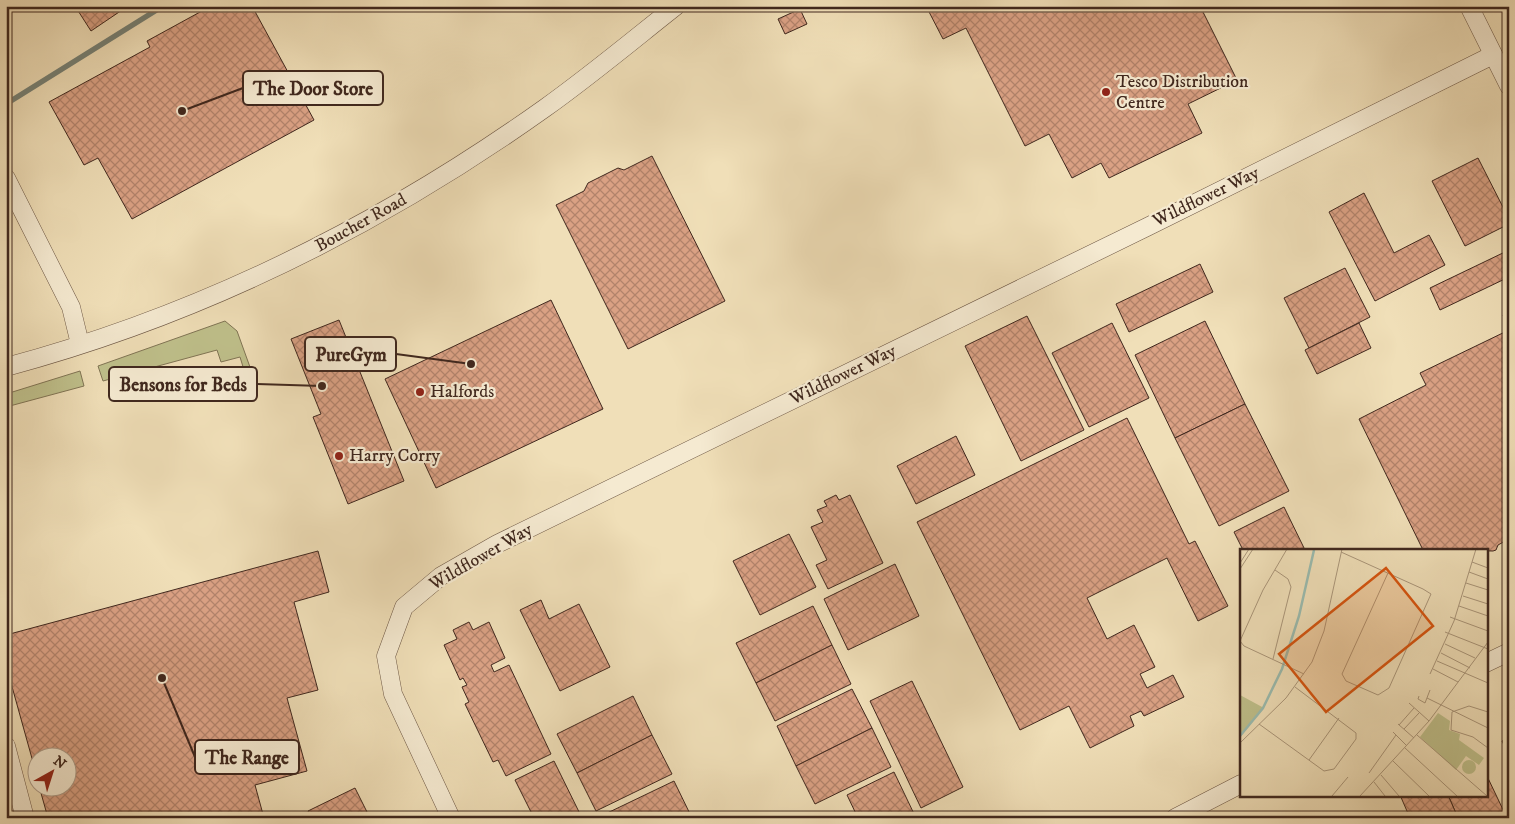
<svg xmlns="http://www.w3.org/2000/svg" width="1515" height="824" font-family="'IM FELL DW Pica',serif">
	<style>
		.green { fill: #bfc08b; stroke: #807454 }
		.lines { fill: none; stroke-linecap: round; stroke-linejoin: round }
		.stream { stroke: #768176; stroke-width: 5.5 }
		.building { fill: url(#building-cross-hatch); stroke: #40281e }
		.minor-casing { stroke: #6c5644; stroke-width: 19 }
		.minor { stroke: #f5ead1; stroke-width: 18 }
		.poi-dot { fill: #8f2418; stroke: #f5ead1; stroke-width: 2 }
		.labels { text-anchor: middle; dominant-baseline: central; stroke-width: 4.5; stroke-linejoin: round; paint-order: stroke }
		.poi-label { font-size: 18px; fill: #40281e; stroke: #f5ead1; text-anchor: start }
		.street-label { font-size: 18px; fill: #40281e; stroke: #f5ead1 }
		.inset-river { fill: none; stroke: #9abcb0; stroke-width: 2.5 }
		.inset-road { fill: none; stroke: #aa967a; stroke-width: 1 }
		.view { fill: #d7540e; fill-opacity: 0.15; stroke: #d7540e; stroke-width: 2.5 }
		.inset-edge { fill: none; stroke: #40281e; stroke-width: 2.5 }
		.leader { fill: none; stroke: #40281e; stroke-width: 2 }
		.callout-dot { fill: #40281e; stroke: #f5ead1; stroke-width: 2 }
		.callout { fill: #f5ead1; stroke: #40281e; stroke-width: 2 }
		.callout-label { font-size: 19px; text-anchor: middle; font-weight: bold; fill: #40281e }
	</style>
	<defs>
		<pattern id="building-cross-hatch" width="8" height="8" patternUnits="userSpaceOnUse" patternTransform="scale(1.25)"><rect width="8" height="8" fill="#daa184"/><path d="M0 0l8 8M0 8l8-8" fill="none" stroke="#b2836b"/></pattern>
	</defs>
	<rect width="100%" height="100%" fill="#f0dfb8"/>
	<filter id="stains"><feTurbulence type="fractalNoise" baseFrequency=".004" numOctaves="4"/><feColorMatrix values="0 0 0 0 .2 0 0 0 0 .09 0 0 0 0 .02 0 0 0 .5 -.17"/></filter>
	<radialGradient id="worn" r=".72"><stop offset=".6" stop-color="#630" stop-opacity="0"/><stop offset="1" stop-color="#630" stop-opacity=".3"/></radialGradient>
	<g class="green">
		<path d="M 225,321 L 237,331 L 255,381 L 248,383 L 240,357 L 221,362 L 217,350 L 103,381 L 98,366 Z"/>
		<path d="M 80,371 L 84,386 L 6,407 L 6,394 Z"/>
	</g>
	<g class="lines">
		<path class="stream" d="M 6,104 L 163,6"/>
	</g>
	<g class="building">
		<path d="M 75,6 L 128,6 L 91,31 Z"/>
		<path d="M 211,6 L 252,6 L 314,120 L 132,219 L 98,158 L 84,165 L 49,102 L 150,47 L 147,41 Z"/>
		<path d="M 926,6 L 1200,6 L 1237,80 L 1188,104 L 1202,133 L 1109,178 L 1101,163 L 1072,178 L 1049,134 L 1025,146 L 966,28 L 943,39 Z"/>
		<path d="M 800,9 L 807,24 L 785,34 L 778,19 Z"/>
		<path d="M 652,156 L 725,301 L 628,349 L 556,205 L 584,191 L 588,183 L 618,168 L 624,170 Z"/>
		<path d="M 1478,158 L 1509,219 L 1509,224 L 1465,246 L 1432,181 Z"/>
		<path d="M 1364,193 L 1394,253 L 1429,235 L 1445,265 L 1375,301 L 1329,212 Z"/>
		<path d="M 1507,251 L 1509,277 L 1440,310 L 1430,288 Z"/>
		<path d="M 1200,264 L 1213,292 L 1129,332 L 1116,304 Z"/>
		<path d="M 1345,268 L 1370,317 L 1309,348 L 1284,298 Z"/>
		<path d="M 551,300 L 603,409 L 436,488 L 385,379 Z"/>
		<path d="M 1509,312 L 1509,328 L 1503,315 Z"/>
		<path d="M 1027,316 L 1084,430 L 1021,461 L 965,346 Z"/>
		<path d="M 339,320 L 404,481 L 348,504 L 313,417 L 321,414 L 291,339 Z"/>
		<path d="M 1205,321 L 1245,404 L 1175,438 L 1135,355 Z"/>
		<path d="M 1112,323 L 1149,398 L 1089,427 L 1052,353 Z"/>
		<path d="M 1359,323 L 1371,348 L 1317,374 L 1305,350 Z"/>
		<path d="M 1509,330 L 1509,539 L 1498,545 L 1496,550 L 1493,551 L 1423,550 L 1359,419 L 1426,385 L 1420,373 Z"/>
		<path d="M 1245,404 L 1289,491 L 1219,526 L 1175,438 Z"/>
		<path d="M 1127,418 L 1189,544 L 1195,541 L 1228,606 L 1198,621 L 1167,558 L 1087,598 L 1107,639 L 1134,625 L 1155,667 L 1140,674 L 1147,688 L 1173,675 L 1184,697 L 1144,716 L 1141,711 L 1130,716 L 1134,726 L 1090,748 L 1069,706 L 1020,730 L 917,522 Z"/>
		<path d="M 956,436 L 975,475 L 916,504 L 897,466 Z"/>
		<path d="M 836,495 L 839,500 L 850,495 L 883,563 L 828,589 L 816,565 L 827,560 L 811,527 L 823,522 L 817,510 L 827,506 L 824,501 Z"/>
		<path d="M 1284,507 L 1305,550 L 1243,550 L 1234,532 Z"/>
		<path d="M 789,534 L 816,587 L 760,615 L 733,561 Z"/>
		<path d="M 318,551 L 329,592 L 294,602 L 318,690 L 287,698 L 307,771 L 255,785 L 264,818 L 48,818 L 39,786 L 68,786 L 68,756 L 38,756 L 38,780 L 6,665 L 6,635 Z"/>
		<path d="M 895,564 L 919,616 L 848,650 L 824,599 Z"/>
		<path d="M 541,600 L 549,619 L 579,604 L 610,667 L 560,691 L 520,610 Z"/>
		<path d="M 813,606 L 832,645 L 756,683 L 736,643 Z"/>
		<path d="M 469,622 L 473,630 L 489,622 L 505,658 L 491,665 L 494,672 L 509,665 L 551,754 L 506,776 L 498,760 L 493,762 L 465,704 L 469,702 L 462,687 L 467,685 L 463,678 L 460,680 L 444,645 L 457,639 L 453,630 Z"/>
		<path d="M 832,645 L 851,684 L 775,721 L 756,683 Z"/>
		<path d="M 912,681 L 963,787 L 921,808 L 870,701 Z"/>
		<path d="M 852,689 L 872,728 L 796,766 L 777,726 Z"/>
		<path d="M 633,696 L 652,735 L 577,773 L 557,734 Z"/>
		<path d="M 872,728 L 891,767 L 815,804 L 796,766 Z"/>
		<path d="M 652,735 L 672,774 L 596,811 L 577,773 Z"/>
		<path d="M 1509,738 L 1509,755 L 1502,741 Z"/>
		<path d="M 554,761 L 582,818 L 534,818 L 515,780 Z"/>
		<path d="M 894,772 L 916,818 L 858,818 L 847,795 Z"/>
		<path d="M 1486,774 L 1507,818 L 1458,818 L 1448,795 L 1486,795 Z"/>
		<path d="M 674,781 L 692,818 L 602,818 L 601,816 Z"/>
		<path d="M 355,788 L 370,818 L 311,818 L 308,811 Z"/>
		<path d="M 1400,795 L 1448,795 L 1458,818 L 1410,818 Z"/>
	</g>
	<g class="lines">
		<defs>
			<g id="minor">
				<path d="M 1469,6 L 1509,86"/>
				<path d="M 6,178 L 71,307 L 80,344"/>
				<path d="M 6,367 C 200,315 382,224 545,108 C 590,76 633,40 676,6"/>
				<path d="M 1486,663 L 1509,652"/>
				<path d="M 6,746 L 25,818"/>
				<path d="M 451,818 L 393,694 L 386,656 L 404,607 L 441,576 L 497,544 L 1147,227 L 1493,55"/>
				<path d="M 1175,818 L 1241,784"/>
			</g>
		</defs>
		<use href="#minor" class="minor-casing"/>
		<use href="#minor" class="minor"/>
	</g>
	<g class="poi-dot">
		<circle cx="1106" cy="92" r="5"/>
		<circle cx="420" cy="392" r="5"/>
		<circle cx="339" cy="456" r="5"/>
	</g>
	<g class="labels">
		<g class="poi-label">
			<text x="1116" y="82">Tesco Distribution<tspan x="1116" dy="21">Centre</tspan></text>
			<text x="430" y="392">Halfords</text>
			<text x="349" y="456">Harry Corry</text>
		</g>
		<g class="street-label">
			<text transform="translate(1206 197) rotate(-26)">Wildflower Way</text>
			<text transform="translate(361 223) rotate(-29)">Boucher Road</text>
			<text transform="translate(843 375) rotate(-26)">Wildflower Way</text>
			<text transform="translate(481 557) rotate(-30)">Wildflower Way</text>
		</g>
	</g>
	<g transform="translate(1240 549)">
		<rect width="248" height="248" fill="#f0dfb8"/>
		<path d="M222 218a7 7 0 1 1 14 0a7 7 0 1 1-14 0Z" fill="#bfc08b"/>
		<path d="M 0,146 L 24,159 L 0,188 ZM 198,164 L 210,172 L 209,181 L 220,185 L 219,191 L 244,209 L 239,216 L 226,207 L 216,221 L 180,188 Z" fill="#bfc08b"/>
		<path class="inset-river" d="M 0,187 L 23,159 L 42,120 L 59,67 L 74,1"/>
		<path class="inset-road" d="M 47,0 L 23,41 L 0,92 L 4,97 L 64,125M 101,3 L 183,40 L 191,45 L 149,139 L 138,146 L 106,132 L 102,125 L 148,24M 232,13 L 248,19M 0,14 L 9,0M 0,20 L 13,0M 229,23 L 248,30M 226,34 L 248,41M 223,47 L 248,55M 219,57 L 248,67M 210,68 L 248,82M 205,83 L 248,100M 205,95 L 235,109M 201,104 L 230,119M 33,110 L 51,38 L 48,30 L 35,21M 197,112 L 248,134M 193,120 L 218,133M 190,125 L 214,72 L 236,0M 179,147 L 178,150 L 185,154 L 190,141M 187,149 L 248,179M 169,154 L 189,172M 212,163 L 211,181 L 233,188 L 248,199M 212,163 L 229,157 L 248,163M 19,175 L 84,222 L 94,220 L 116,190 L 116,184 L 55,138M 158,175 L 174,189M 159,176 L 174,159M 164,180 L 179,164M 153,183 L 166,196M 177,186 L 247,247M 0,194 L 46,149 L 72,113 L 84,82 L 102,0M 165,199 L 217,247M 69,211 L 99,169M 153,212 L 189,247M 129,224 L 156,186M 141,226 L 159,247M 134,233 L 145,247M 92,247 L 108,228M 120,247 L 189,172 L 248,93"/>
		<path class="view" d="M 146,19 L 193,77 L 86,163 L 39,105 Z"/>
		<rect width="248" height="248" class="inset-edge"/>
	</g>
	<path class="leader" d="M182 111L243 88M471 364L396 354M322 386L257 384M162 678L195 757"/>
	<g class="callout-dot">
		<circle cx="182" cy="111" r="5"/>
		<circle cx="471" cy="364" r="5"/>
		<circle cx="322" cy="386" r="5"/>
		<circle cx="162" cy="678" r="5"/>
	</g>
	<g class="callout">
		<rect x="243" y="71" width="140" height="34" rx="5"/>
		<rect x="305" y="337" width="91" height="34" rx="5"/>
		<rect x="109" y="367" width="148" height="34" rx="5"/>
		<rect x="195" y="740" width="104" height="34" rx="5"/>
	</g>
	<g class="callout-label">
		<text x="313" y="95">The Door Store</text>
		<text x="351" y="361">PureGym</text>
		<text x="183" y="391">Bensons for Beds</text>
		<text x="247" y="764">The Range</text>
	</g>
	<rect width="1515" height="824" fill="none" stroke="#f0dfb8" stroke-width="25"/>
	<rect x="8" y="8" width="1500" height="809" fill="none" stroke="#40281e" stroke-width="2.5"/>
	<rect x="12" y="12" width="1490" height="799" fill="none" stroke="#40281e"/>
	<g transform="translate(52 772) rotate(39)"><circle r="24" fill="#f5ead1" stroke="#ad9c89"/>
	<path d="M0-4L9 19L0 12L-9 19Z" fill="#8f2418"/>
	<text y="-8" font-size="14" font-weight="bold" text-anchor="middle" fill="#40281e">N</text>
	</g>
	<rect width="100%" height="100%" filter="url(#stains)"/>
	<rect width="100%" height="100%" fill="url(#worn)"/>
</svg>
